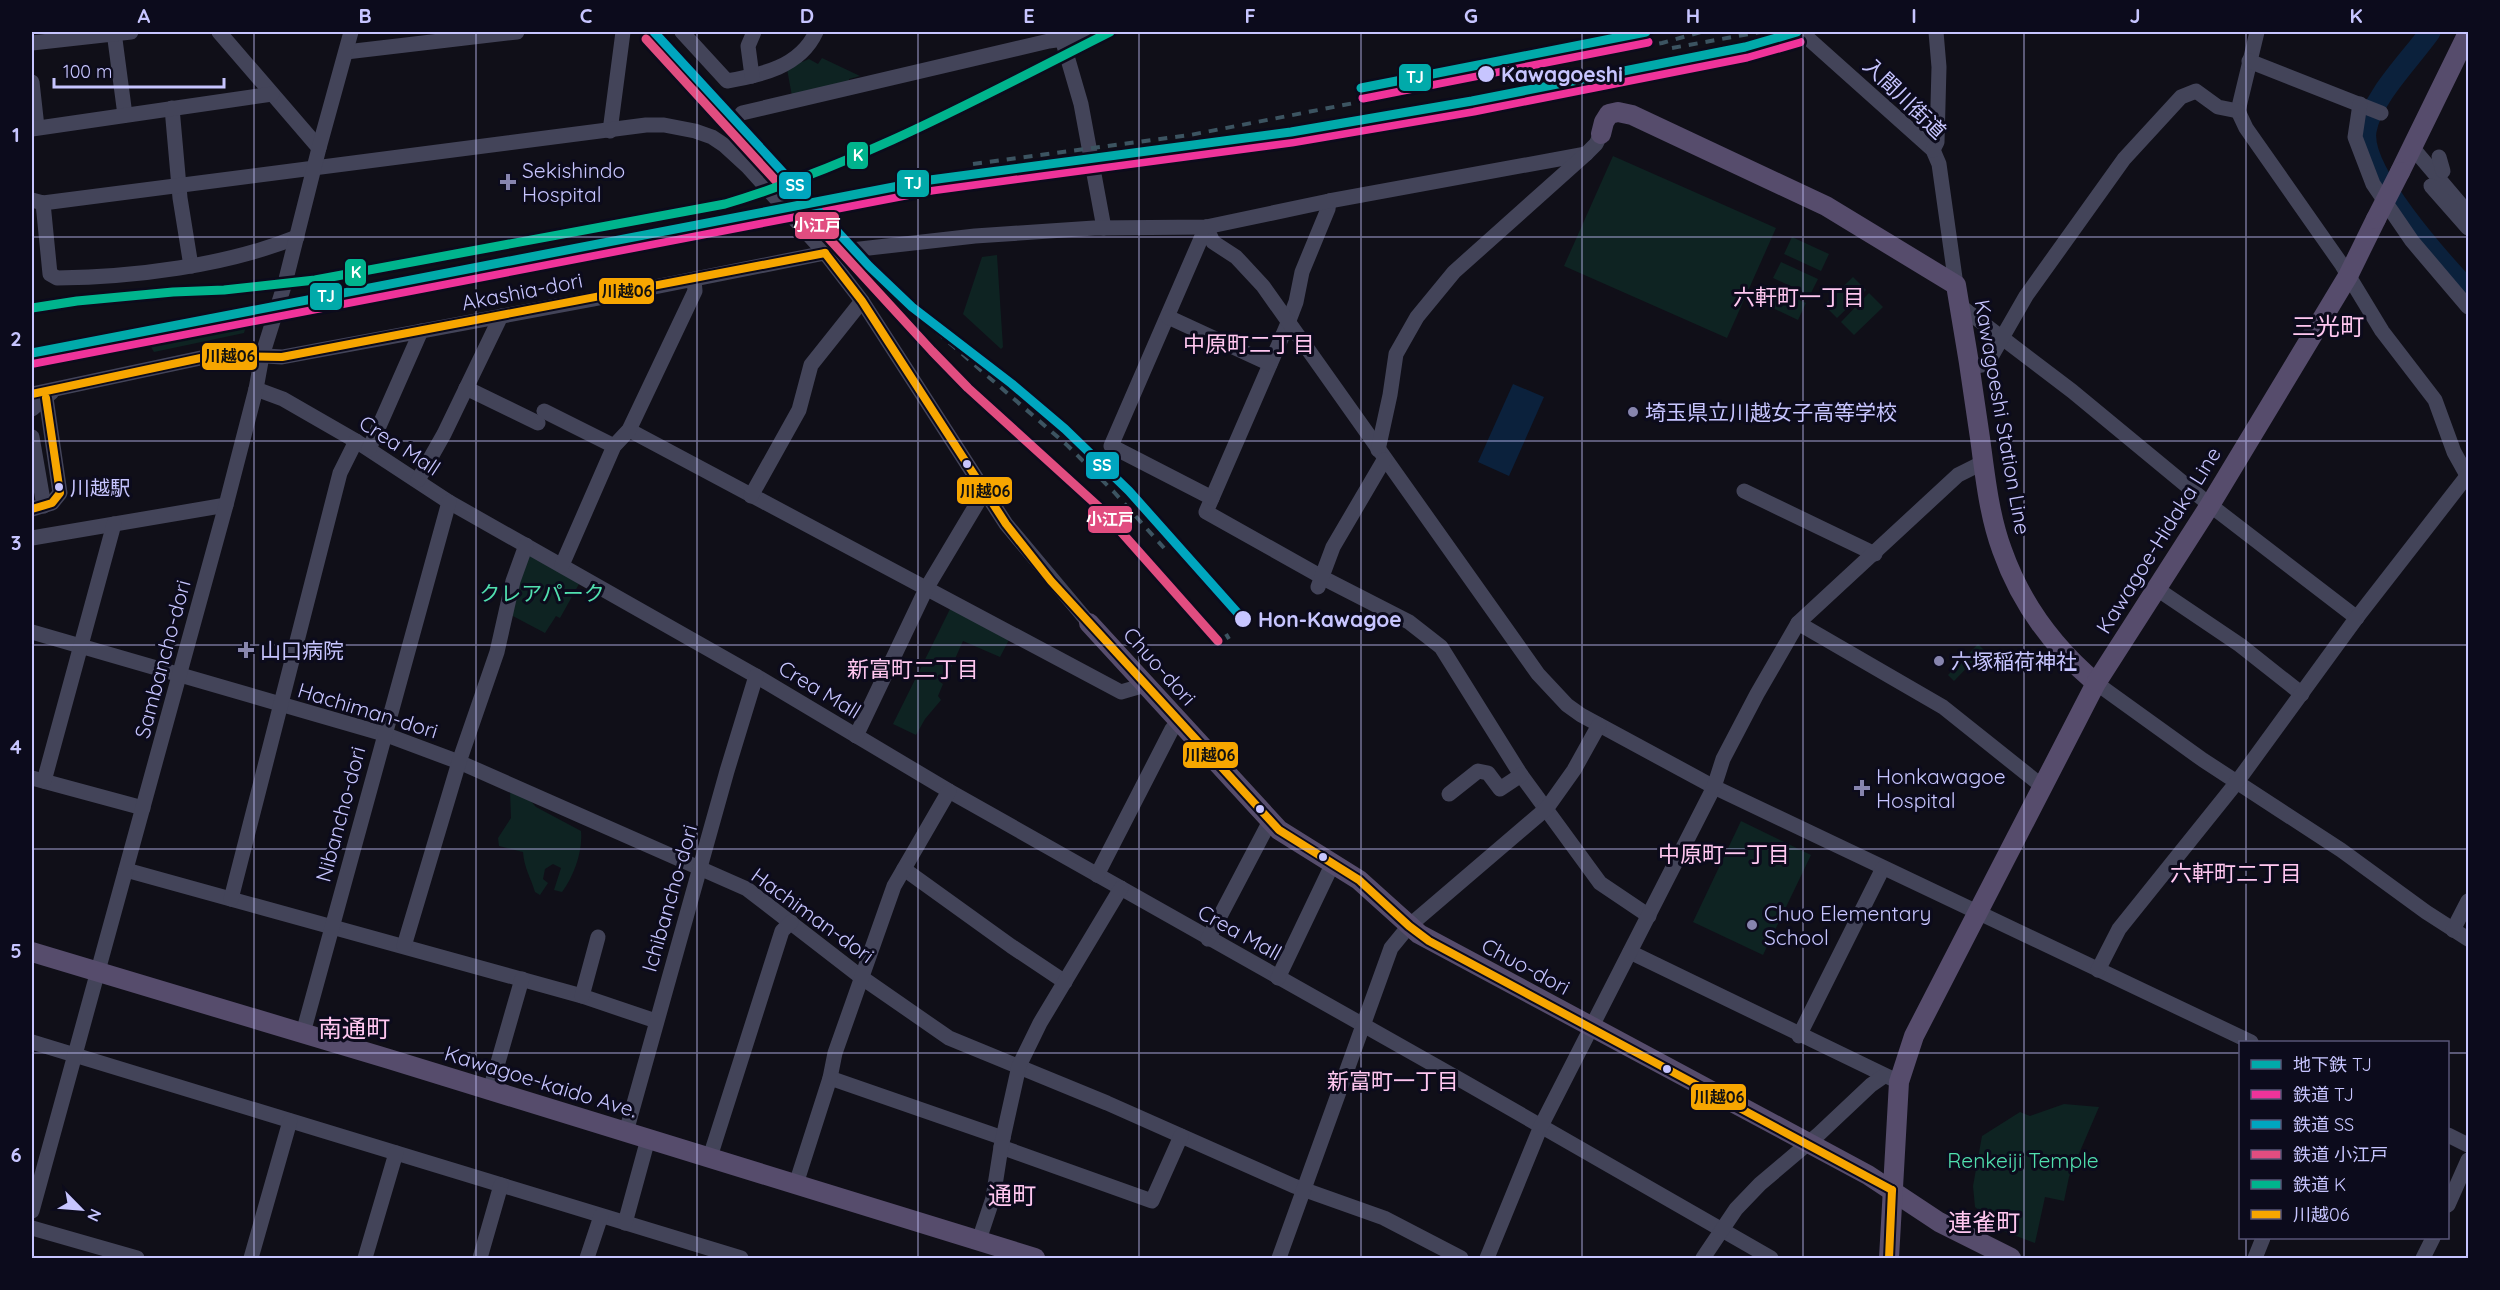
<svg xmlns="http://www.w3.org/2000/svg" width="2500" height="1290" font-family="Quicksand,'Noto Sans JP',sans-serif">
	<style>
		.green { fill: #0e2322 }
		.water { fill: #0b213c }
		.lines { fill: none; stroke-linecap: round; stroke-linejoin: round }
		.river { stroke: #0b213c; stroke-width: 21 }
		.minor { stroke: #434459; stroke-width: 15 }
		.major { stroke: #564c6c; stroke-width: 20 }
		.rail { stroke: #3c5461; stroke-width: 4; stroke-dasharray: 9 8; stroke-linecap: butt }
		.major-bridge { stroke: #564c6c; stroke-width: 20 }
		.bus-1-casing { stroke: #0c0b1c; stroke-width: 12 }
		.bus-1 { stroke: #f7a600; stroke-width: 8 }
		.rail-1-casing { stroke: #0c0b1c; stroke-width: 14 }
		.rail-2-casing { stroke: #0c0b1c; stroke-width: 14 }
		.rail-3-casing { stroke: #0c0b1c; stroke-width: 14 }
		.rail-4-casing { stroke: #0c0b1c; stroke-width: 14 }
		.rail-1 { stroke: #ef339a; stroke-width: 9 }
		.rail-2 { stroke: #00a6bf; stroke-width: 9 }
		.rail-3 { stroke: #e14d80; stroke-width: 9 }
		.rail-4 { stroke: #00b48d; stroke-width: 9 }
		.metro-1-casing { stroke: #0c0b1c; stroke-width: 14 }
		.metro-1 { stroke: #01aaaa; stroke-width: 9 }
		.grid { fill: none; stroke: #c7c5ff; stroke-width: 1.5; stroke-opacity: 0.55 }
		.stop-dot { fill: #c7c5ff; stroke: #0c0b1c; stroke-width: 2 }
		.poi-dot { fill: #8785ae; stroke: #0c0b1c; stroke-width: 2 }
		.labels { text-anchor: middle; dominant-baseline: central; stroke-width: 6; stroke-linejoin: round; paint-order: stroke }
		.bus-label { font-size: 20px; fill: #c7c5ff; stroke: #0c0b1c; text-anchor: start }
		.stop-label { font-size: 21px; font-weight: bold; fill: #c7c5ff; stroke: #0c0b1c; text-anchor: start }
		.street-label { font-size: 21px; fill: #c7c5ff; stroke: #0c0b1c }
		.poi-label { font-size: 21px; fill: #c7c5ff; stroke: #0c0b1c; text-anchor: start }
		.park-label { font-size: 21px; fill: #51e0af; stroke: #0c0b1c }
		.neighbourhood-label { font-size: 22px; fill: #ffc7f0; stroke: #0c0b1c }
		.quarter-label { font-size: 24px; fill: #ffc7f0; stroke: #0c0b1c }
		.line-badge { stroke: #0c0b1c; stroke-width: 2 }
		.badge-label { font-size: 16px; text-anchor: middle; font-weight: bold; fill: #fff }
		.pale-badge-label { font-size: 16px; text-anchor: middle; font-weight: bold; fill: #111 }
		.neatline { fill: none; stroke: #c7c5ff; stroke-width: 2 }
		.grid-label { font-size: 20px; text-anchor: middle; font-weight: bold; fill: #c7c5ff }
	</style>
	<rect width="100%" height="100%" fill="#100f18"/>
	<g class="green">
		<path d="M 822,58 L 860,76 L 849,79 L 849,85 L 792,96 L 787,69 L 798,60 L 802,62 L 809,59 L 818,64 Z"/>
		<path d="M 1613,156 L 1776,228 L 1727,338 L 1564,266 Z"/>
		<path d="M 1792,237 L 1829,254 L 1821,271 L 1784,254 Z"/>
		<path d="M 997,255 L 1003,347 L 1001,349 L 963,314 L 982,257 Z"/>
		<path d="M 1781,262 L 1818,279 L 1810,295 L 1773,278 Z"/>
		<path d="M 1853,277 L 1866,290 L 1837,318 L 1824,305 Z"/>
		<path d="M 1769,286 L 1806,303 L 1798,320 L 1762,303 Z"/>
		<path d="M 1869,293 L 1883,307 L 1854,335 L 1841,322 Z"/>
		<path d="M 247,323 L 244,333 L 154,352 L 148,342 Z"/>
		<path d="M 527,552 L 579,584 L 560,618 L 556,616 L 545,633 L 509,614 Z"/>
		<path d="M 952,605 L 1011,636 L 1000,657 L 963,641 L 950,670 L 947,669 L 940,682 L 943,684 L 938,696 L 941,700 L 925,719 L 916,735 L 893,724 Z"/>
		<path d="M 1978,644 L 1984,650 L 1954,681 L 1948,675 Z"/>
		<path d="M 510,791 L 528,798 L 536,807 L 581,831 C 583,851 574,876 562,892 L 554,890 L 561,868 L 553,864 L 545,869 L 543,879 L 548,883 L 540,895 L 535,892 C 531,878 524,868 523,852 L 499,846 L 498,838 L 511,818 Z"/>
		<path d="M 1741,821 L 1811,855 L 1763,955 L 1693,922 Z"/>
		<path d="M 2064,1104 L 2099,1107 L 2069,1177 L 2064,1201 L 2045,1197 L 2035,1243 L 1995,1228 L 1995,1224 L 1975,1207 L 1973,1186 L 1982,1136 L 2020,1112 L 2030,1116 Z"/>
	</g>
	<path class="water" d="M 1513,384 L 1544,397 L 1509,476 L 1478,462 Z"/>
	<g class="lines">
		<path class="river" d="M 2430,32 C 2411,59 2371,98 2366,131 C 2360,172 2441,261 2468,290"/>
		<g class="minor">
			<path d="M 114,32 L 125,115"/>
			<path d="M 219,32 L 319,148"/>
			<path d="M 682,32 L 727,81 C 761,75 800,67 816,32"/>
			<path d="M 1060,32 L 1081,104 L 1104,228"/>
			<path d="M 1801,32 L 1933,150 L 1939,164 L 1956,285"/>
			<path d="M 2257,32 L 2238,111 L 2246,128 L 2342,265 L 2382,331 L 2435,400 L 2454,452 L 2468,477"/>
			<path d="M 32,43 L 131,32"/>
			<path d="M 346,52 L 517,32"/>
			<path d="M 2249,61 L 2381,113"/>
			<path d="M 752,76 L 748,46 L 754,32"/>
			<path d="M 32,82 L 37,127"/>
			<path d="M 2360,104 L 2355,137 L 2373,184 L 2412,241 L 2468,307"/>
			<path d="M 172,108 L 180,198 L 191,266"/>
			<path d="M 742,113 L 1049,41 L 1070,38 L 1083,32"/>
			<path d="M 32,129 L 272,94"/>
			<path d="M 610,131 L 623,32"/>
			<path d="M 2412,147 L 2468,213"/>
			<path d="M 1933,150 L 1937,142 L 1939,67 L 1936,32"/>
			<path d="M 2439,157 L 2443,171"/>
			<path d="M 2431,186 L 2468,228"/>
			<path d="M 32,200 L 43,203 L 646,125 L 664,125 L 695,131 L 712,137 L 724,145 L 748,167 L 825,253 L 862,301 L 1006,524 L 1089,623"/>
			<path d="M 1329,201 L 1328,209 L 1302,272 L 1296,302 L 1288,323 L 1206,512 L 1329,581 L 1409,622 L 1441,647 L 1521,775 L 1600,883 L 1649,916"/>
			<path d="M 43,203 L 50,274 L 57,278 C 134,277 225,266 297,237"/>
			<path d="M 1206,227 L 1213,242 L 1236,257 L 1263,286 L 1538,674 L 1567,705 L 1581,715 L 1714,787 L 2251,1042"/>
			<path d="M 1206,227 L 1111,446 L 1212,498"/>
			<path d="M 1959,305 L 2072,391 L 2210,505 L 2357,618"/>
			<path d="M 1168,317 L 1270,364"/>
			<path d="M 1970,367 L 1987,364 L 2026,296 L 2124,159 L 2181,97 L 2196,91 L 2218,107 L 2238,111"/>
			<path d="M 466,388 L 538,423"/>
			<path d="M 256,389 L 283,399 L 356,441 L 449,502 L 756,676 L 949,791 L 1466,1083 L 1771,1258"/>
			<path d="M 32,394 L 210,356 L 249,355 L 282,357 L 594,299 L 825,253 L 975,236 L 1094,228 L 1206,227 L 1329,201 L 1586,154"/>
			<path d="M 32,409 L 52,392"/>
			<path d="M 544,411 L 614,446"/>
			<path d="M 629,430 L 1121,692 L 1145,685"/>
			<path d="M 32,437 L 44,506"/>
			<path d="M 369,449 L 421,331"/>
			<path d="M 1378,450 L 1390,395 L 1396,354 L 1417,317 L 1454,272 L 1586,154 L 1596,144 L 1601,134"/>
			<path d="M 418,480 L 444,434 L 501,316"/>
			<path d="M 1744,491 L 1875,554"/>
			<path d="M 751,496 L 799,410 L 811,365 L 862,301"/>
			<path d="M 32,509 L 52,503 L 60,493 L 46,398"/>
			<path d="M 32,538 L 226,505"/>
			<path d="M 562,565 L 614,446 L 629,430 L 695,291 L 694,280"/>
			<path d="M 1318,587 L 1333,547 L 1384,460"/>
			<path d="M 2157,589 L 2240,645 L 2302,694"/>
			<path d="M 1798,623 L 1943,707 L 2042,786"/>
			<path d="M 32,632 L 384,734 L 459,762 L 747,889 L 861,977 L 949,1038 L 1107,1103 L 1294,1186 L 1384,1218 L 1461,1258"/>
			<path d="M 2096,683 L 2203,760 L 2341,850 L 2426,912 L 2468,939"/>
			<path d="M 856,736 L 926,589 L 984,492"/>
			<path d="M 32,778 L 143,808"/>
			<path d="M 44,781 L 114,524"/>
			<path d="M 1449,794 L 1478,771 L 1488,773 L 1500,789 L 1521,775"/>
			<path d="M 904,869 L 1011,946 L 1065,982"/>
			<path d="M 126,870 L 582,996 L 656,1021"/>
			<path d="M 1097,875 L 1172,729 L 1179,722"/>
			<path d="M 231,899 L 340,473 L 356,441"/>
			<path d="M 2453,930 L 2468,901"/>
			<path d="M 1208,939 L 1270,821"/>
			<path d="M 404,946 L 459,762 L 497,652 L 513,581 L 526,545"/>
			<path d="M 1630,952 L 1899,1082"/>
			<path d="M 2098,970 L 2119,929 L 2237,782 L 2355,620 L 2467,476"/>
			<path d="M 1278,978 L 1333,863"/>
			<path d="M 582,996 L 598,937"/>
			<path d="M 303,1033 L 449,502"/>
			<path d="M 1799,1036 L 1883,868"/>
			<path d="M 32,1042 L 741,1258"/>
			<path d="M 830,1078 L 1003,1138"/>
			<path d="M 490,1090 L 522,979"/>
			<path d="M 626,1132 L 727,771 L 756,676"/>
			<path d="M 2448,1135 L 2468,1145"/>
			<path d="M 1001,1147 L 1152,1201 L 1181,1136"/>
			<path d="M 710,1157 L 782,931 L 791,922"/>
			<path d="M 796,1184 L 830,1078 L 835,1053 L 894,886 L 949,791"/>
			<path d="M 2448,1205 L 2468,1160"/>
			<path d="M 32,1211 L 226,505 L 256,389 L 262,356 L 285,283 L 319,148 L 351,32"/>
			<path d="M 625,1223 L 648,1139"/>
			<path d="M 32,1228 L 137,1258"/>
			<path d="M 979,1240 L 993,1198 L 1001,1147 L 1019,1066 L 1040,1023 L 1121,888"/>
			<path d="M 251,1258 L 290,1121"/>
			<path d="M 365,1258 L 396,1153"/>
			<path d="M 480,1258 L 501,1185"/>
			<path d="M 587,1258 L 601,1216"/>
			<path d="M 1279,1258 L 1391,948 L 1409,926 L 1547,808 L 1574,770 L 1599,725"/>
			<path d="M 1487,1258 L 1541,1126 L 1714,787 L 1723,759 L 1757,694 L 1798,623 L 1958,475 L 1984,462"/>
			<path d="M 1703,1258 L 1736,1209 L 1760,1184 L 1819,1134 L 1871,1085 L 1884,1076"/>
			<path d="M 2255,1258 L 2263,1238"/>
			<path d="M 2423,1258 L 2433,1238"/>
		</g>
		<g class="major">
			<path d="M 1601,134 L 1604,122 L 1609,114 L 1618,112 L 1632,115 L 1826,206 L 1956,285 C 1965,336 1973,387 1980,438 C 1985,475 1989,515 2002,550 C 2021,604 2053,647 2096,683"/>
			<path d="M 2400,172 L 2468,33"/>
			<path d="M 1089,623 L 1279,830 L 1359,880 L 1419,934 L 1868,1175 L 1939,1222 L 2011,1258"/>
			<path d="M 32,952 L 389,1059 L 1035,1258"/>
			<path d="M 1889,1258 L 1899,1082 L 1914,1036 L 2096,683 L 2210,505 L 2348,276 L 2376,219"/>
		</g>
		<g class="rail">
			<path d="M 1672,48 L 1760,32"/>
			<path d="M 1112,155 L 1159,147"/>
			<path d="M 973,164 L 1190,135 L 1662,43 L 1701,32"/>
			<path d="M 898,298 L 1068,446 L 1114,492 L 1164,548"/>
			<path d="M 1243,619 L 1246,622"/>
			<path d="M 1226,634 L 1229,639"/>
		</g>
		<path class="major-bridge" d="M 2376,219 L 2400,172"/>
		<defs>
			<g id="bus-1">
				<path d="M 825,253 L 862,301 L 1006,524 L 1051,581 L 1279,830 L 1359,880 L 1409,926 L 1429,941 L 1892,1190"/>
				<path d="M 32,394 L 210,356 L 282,357 L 825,253"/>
				<path d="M 32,509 L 52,503 L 60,493 L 46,398"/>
				<path d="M 1889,1258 L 1892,1190"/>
			</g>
		</defs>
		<use href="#bus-1" class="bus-1-casing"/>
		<use href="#bus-1" class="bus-1"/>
		<defs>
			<g id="rail-1">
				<path d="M 1363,98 L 1648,42"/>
				<path d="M 34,363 L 932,190 L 1292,142 L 1474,111 L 1747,57 L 1800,42"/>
			</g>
			<path id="rail-2" d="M 654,32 L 869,266 L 912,307 L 1012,384 L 1065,429 L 1129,491 L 1243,619"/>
			<path id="rail-3" d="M 646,39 L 932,351 L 968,388 L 1099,507 L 1218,641"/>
			<path id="rail-4" d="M 32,308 L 77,301 L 173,292 L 224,290 L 315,280 L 725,204 C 862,163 983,96 1110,32"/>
		</defs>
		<use href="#rail-1" class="rail-1-casing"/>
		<use href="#rail-2" class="rail-2-casing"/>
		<use href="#rail-3" class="rail-3-casing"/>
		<use href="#rail-4" class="rail-4-casing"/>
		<use href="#rail-1" class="rail-1"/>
		<use href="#rail-2" class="rail-2"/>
		<use href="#rail-3" class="rail-3"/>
		<use href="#rail-4" class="rail-4"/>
		<defs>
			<g id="metro-1">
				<path d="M 1361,88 L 1646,32"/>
				<path d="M 32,353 L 930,180 L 1291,132 L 1472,101 L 1745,47 L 1797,32"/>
			</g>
		</defs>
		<use href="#metro-1" class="metro-1-casing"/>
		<use href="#metro-1" class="metro-1"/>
	</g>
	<path class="grid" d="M 254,32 L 254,1258M 476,32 L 476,1258M 697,32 L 697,1258M 918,32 L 918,1258M 1139,32 L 1139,1258M 1361,32 L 1361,1258M 1582,32 L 1582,1258M 1803,32 L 1803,1258M 2024,32 L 2024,1258M 2246,32 L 2246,1042M 32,237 L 2468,237M 32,441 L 2468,441M 32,645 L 2468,645M 32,849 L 2468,849M 32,1053 L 2240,1053M 2448,1053 L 2468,1053M 2246,1238 L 2246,1258"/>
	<g class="stop-dot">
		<circle cx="1486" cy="74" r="9"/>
		<circle cx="967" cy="464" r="5"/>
		<circle cx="59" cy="487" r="5"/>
		<circle cx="1243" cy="619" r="9"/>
		<circle cx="1260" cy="809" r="5"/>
		<circle cx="1323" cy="857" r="5"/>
		<circle cx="1667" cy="1069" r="5"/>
	</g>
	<g class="poi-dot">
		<path d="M505 173h6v6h6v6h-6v6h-6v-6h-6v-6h6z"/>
		<circle cx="1633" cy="412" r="6"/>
		<path d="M243 641h6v6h6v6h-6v6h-6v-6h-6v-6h6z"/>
		<circle cx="1939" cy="661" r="6"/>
		<path d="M1859 779h6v6h6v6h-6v6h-6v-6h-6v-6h6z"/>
		<circle cx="1752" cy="925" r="6"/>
	</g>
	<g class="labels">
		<g class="bus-label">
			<text x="70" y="487">川越駅</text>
		</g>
		<g class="stop-label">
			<text x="1501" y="74">Kawagoeshi</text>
			<text x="1258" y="619">Hon-Kawagoe</text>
		</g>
		<g class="street-label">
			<text transform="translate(1905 98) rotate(44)">入間川街道</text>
			<text transform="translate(522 291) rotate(-11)">Akashia-dori</text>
			<text transform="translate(2003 417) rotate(80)">Kawagoeshi Station Line</text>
			<text transform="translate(400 445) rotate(33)">Crea Mall</text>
			<text transform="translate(2158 540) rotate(-58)">Kawagoe-Hidaka Line</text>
			<text transform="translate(162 659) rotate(-75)">Sambancho-dori</text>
			<text transform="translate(1160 666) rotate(48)">Chuo-dori</text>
			<text transform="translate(820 689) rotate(31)">Crea Mall</text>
			<text transform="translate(368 710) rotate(17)">Hachiman-dori</text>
			<text transform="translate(340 814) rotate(-75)">Nibancho-dori</text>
			<text transform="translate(669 898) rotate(-74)">Ichibancho-dori</text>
			<text transform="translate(813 915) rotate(36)">Hachiman-dori</text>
			<text transform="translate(1240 932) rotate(29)">Crea Mall</text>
			<text transform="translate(1526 966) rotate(28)">Chuo-dori</text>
			<text transform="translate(541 1081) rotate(17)">Kawagoe-kaido Ave.</text>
		</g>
		<g class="poi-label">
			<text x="522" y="170">Sekishindo<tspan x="522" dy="24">Hospital</tspan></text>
			<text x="1645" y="412">埼玉県立川越女子高等学校</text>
			<text x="260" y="650">山口病院</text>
			<text x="1951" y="661">六塚稲荷神社</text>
			<text x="1876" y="776">Honkawagoe<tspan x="1876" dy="24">Hospital</tspan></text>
			<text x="1764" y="913">Chuo Elementary<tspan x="1764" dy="24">School</tspan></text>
		</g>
		<g class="park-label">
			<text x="542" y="593">クレアパーク</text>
			<text x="2023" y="1160">Renkeiji Temple</text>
		</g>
		<g class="neighbourhood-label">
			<text x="1799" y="297">六軒町一丁目</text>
			<text x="1249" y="344">中原町二丁目</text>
			<text x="913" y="669">新富町二丁目</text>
			<text x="1724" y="854">中原町一丁目</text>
			<text x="2236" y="873">六軒町二丁目</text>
			<text x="1393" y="1081">新富町一丁目</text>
		</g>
		<g class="quarter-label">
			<text x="2328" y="326">三光町</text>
			<text x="354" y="1028">南通町</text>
			<text x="1012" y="1195">通町</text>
			<text x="1984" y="1222">連雀町</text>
		</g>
	</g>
	<g class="line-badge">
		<rect x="1398" y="63" width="34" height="29" rx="6" fill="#01aaaa"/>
		<rect x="846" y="141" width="23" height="29" rx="6" fill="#00b48d"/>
		<rect x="896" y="169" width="34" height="29" rx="6" fill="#01aaaa"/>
		<rect x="778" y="171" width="34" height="29" rx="6" fill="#00a6bf"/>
		<rect x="794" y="211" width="46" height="29" rx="6" fill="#e14d80"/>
		<rect x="344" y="258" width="23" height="29" rx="6" fill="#00b48d"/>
		<rect x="598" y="277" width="57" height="28" rx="6" fill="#f7a600"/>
		<rect x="309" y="282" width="34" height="29" rx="6" fill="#01aaaa"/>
		<rect x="201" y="342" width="57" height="29" rx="6" fill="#f7a600"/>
		<rect x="1085" y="451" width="35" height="29" rx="6" fill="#00a6bf"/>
		<rect x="956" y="476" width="57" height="29" rx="6" fill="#f7a600"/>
		<rect x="1087" y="505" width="46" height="29" rx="6" fill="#e14d80"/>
		<rect x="1182" y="741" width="57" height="28" rx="6" fill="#f7a600"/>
		<rect x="1690" y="1083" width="57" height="28" rx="6" fill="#f7a600"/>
	</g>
	<g class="badge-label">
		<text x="1415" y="83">TJ</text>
		<text x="858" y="161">K</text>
		<text x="913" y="189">TJ</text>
		<text x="795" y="191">SS</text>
		<text x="817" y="231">小江戸</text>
		<text x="356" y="278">K</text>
		<text x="326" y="302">TJ</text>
		<text x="1102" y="471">SS</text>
		<text x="1110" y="525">小江戸</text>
	</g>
	<g class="pale-badge-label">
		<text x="627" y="297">川越06</text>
		<text x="230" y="362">川越06</text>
		<text x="985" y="497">川越06</text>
		<text x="1210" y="761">川越06</text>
		<text x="1719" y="1103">川越06</text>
	</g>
	<rect width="2500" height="1290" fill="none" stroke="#0c0b1c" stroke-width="66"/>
	<rect x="2239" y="1041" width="210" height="198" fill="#0c0b1c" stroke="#575577" stroke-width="1.5"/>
	<rect x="2251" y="1060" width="30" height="9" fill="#01aaaa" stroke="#575577" stroke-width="1.5"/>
	<text x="2293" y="1071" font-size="18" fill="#c7c5ff">地下鉄 TJ</text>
	<rect x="2251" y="1090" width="30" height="9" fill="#ef339a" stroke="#575577" stroke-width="1.5"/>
	<text x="2293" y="1101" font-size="18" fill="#c7c5ff">鉄道 TJ</text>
	<rect x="2251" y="1120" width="30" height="9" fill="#00a6bf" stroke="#575577" stroke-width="1.5"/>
	<text x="2293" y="1131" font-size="18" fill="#c7c5ff">鉄道 SS</text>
	<rect x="2251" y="1150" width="30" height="9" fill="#e14d80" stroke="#575577" stroke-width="1.5"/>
	<text x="2293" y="1161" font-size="18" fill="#c7c5ff">鉄道 小江戸</text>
	<rect x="2251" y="1180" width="30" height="9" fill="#00b48d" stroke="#575577" stroke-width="1.5"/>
	<text x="2293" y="1191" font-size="18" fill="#c7c5ff">鉄道 K</text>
	<rect x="2251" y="1210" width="30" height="9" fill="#f7a600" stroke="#575577" stroke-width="1.5"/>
	<text x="2293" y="1221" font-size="18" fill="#c7c5ff">川越06</text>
	<g transform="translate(81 1209) rotate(115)" stroke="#0c0b1c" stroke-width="4.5" paint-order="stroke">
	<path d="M0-4.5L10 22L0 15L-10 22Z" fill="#c7c5ff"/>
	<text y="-9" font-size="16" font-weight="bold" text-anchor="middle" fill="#c7c5ff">N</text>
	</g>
	<path d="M54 78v9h170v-9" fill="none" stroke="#c7c5ff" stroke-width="3"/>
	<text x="63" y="78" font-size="18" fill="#c7c5ff" stroke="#0c0b1c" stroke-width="4.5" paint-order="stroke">100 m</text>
	<rect x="33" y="33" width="2434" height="1224" class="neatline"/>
	<g class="grid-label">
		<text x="144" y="23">A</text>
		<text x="365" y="23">B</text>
		<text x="586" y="23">C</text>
		<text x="807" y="23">D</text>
		<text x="1029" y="23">E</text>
		<text x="1250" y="23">F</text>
		<text x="1471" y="23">G</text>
		<text x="1693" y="23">H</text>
		<text x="1914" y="23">I</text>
		<text x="2135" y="23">J</text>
		<text x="2356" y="23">K</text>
		<text x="16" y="142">1</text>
		<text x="16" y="346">2</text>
		<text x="16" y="550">3</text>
		<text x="16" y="754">4</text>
		<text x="16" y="958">5</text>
		<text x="16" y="1162">6</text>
	</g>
</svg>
